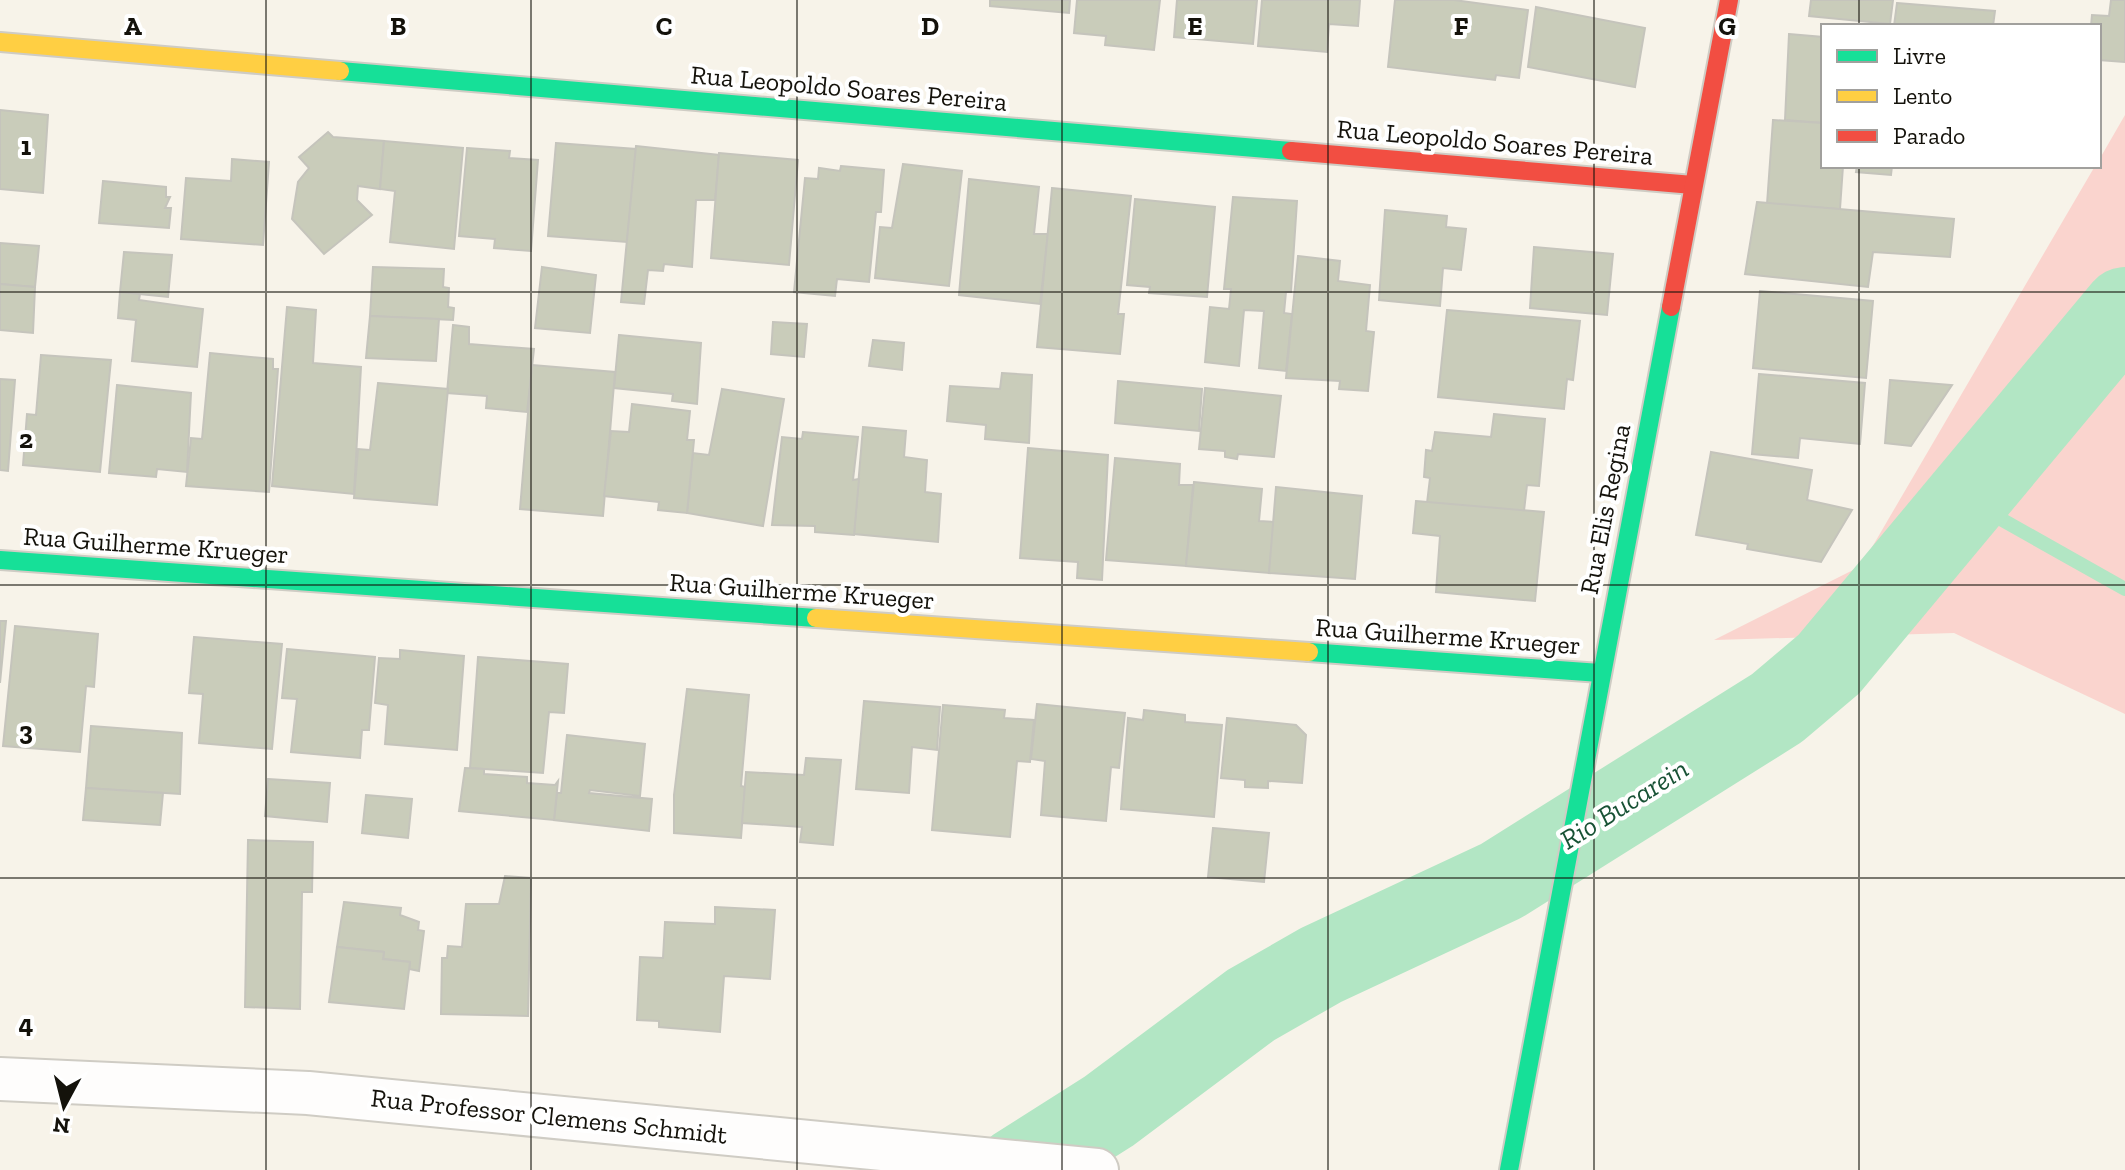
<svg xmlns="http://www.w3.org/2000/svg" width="2125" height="1170" font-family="'Zilla Slab',serif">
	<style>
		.green { fill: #fad4ce }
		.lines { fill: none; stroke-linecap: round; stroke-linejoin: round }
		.stream { stroke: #b2e6c4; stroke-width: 14 }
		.river { stroke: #b2e6c4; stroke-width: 84 }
		.building { fill: #c9ccba; stroke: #c5c4bc; stroke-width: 2 }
		.street-casing { stroke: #cfccc4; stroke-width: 46 }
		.fast-casing { stroke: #cfccc4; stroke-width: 22 }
		.slow-casing { stroke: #cfccc4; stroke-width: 22 }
		.jam-casing { stroke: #cfccc4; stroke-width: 22 }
		.street { stroke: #fefdfc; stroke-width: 42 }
		.fast { stroke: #16e098; stroke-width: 18 }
		.slow { stroke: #ffcf43; stroke-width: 18 }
		.jam { stroke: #f24e42; stroke-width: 18 }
		.grid { fill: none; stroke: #14120b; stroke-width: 2; stroke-opacity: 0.55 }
		.labels { text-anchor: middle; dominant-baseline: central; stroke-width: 8; stroke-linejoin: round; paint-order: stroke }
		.street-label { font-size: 26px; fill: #14120b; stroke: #fff }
		.water-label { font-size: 28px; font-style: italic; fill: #185235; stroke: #fff }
		.grid-label { font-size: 26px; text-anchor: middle; font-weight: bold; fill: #14120b; stroke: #fff; stroke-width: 8; stroke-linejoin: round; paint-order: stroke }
	</style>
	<rect width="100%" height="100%" fill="#f7f3e9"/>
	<path class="green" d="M 2125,115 L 2125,714 L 1954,633 L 1714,640 L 1861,566 L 2095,166 L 2099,166 L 2099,160 Z"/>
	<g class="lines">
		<path class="stream" d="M 1967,500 L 2125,589"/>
		<path class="river" d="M 1016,1170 L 1109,1111 L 1251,1005 L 1321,965 L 1501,881 L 1777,708 L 1829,664 L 2125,309"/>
	</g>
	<g class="building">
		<path d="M 990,0 L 1070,0 L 1069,13 L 990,6 Z"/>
		<path d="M 1077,0 L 1160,0 L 1154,50 L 1105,45 L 1106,36 L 1074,33 Z"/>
		<path d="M 1177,0 L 1257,0 L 1253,44 L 1174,37 Z"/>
		<path d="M 1262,0 L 1360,0 L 1358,26 L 1329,24 L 1327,52 L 1258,46 Z"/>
		<path d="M 1395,0 L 1454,0 L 1528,10 L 1519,78 L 1496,75 L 1495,80 L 1388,67 Z"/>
		<path d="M 1811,0 L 1893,0 L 1890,24 L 1809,16 Z"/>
		<path d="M 2111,0 L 2125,0 L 2125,62 L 2099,60 L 2099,26 L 2091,26 L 2092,15 L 2109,16 Z"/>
		<path d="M 1897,3 L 1995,11 L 1993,26 L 1894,26 Z"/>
		<path d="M 1536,7 L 1645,28 L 1635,87 L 1528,67 Z"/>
		<path d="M 1789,34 L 1823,37 L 1823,123 L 1785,120 Z"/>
		<path d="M 0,110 L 48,115 L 43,193 L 0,189 Z"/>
		<path d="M 1773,120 L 1823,123 L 1823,166 L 1843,166 L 1840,209 L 1767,204 Z"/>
		<path d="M 328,132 L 333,137 L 384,141 L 380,189 L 358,186 L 357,200 L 372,215 L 324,254 L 292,219 L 298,182 L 309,168 L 299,157 Z"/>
		<path d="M 384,141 L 463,148 L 454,249 L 390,242 L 395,191 L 380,189 Z"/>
		<path d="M 556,143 L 636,149 L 627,242 L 548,236 Z"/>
		<path d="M 636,146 L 719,155 L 715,200 L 696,200 L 692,267 L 664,264 L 663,271 L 648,270 L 644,304 L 621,302 Z"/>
		<path d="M 467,148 L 510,151 L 509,158 L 538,160 L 531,251 L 494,248 L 495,239 L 459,236 Z"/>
		<path d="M 719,153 L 798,160 L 789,265 L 711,258 Z"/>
		<path d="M 232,159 L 269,162 L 263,245 L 181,239 L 186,178 L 231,181 Z"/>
		<path d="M 903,164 L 962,171 L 949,286 L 875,278 L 880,227 L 892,228 Z"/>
		<path d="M 841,166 L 884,170 L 881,212 L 876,212 L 869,282 L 837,279 L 835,296 L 794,292 L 805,178 L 818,179 L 819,168 L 840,171 Z"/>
		<path d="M 1857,166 L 1892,166 L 1891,175 L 1856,172 Z"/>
		<path d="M 969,179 L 1039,187 L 1034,234 L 1048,234 L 1040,304 L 959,295 Z"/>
		<path d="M 103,181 L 166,187 L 166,197 L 170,197 L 165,208 L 171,208 L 169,228 L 99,223 Z"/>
		<path d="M 1052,188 L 1131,196 L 1118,314 L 1124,314 L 1120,354 L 1037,347 Z"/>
		<path d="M 1233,197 L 1297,201 L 1291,292 L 1286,292 L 1284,313 L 1292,314 L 1286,371 L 1259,368 L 1264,311 L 1244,310 L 1239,366 L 1205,362 L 1210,307 L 1229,309 L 1231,289 L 1224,289 Z"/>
		<path d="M 1135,199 L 1215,207 L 1207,297 L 1149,293 L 1150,287 L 1127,285 Z"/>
		<path d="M 1757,202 L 1954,219 L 1950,257 L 1873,252 L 1868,287 L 1745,274 Z"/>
		<path d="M 1385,210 L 1447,216 L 1446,227 L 1466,229 L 1461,270 L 1443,268 L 1440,306 L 1379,300 Z"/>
		<path d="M 0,243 L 39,246 L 35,287 L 0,284 Z"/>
		<path d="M 1534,247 L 1613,254 L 1607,315 L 1530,308 Z"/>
		<path d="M 124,252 L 172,255 L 168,297 L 120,292 Z"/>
		<path d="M 1298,256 L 1340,261 L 1338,281 L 1370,285 L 1366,331 L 1374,332 L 1368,391 L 1339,389 L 1340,381 L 1286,378 Z"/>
		<path d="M 373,267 L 444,269 L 443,287 L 449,288 L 448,307 L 454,308 L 453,320 L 370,316 Z"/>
		<path d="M 542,267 L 596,275 L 590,333 L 535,328 Z"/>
		<path d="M 0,284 L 35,287 L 33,333 L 0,330 Z"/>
		<path d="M 1760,291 L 1873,301 L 1866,378 L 1753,368 Z"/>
		<path d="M 120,292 L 140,294 L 139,300 L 203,309 L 197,367 L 132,361 L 136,320 L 118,318 Z"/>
		<path d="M 287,307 L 316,310 L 313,363 L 361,367 L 354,494 L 272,486 Z"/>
		<path d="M 1447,310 L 1580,321 L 1573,380 L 1567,379 L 1564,409 L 1438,397 Z"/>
		<path d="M 370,316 L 439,319 L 436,361 L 366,358 Z"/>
		<path d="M 773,322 L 807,324 L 804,357 L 771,354 Z"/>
		<path d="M 453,325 L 469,327 L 469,344 L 534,349 L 527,412 L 486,408 L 487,396 L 447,393 Z"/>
		<path d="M 619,335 L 701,343 L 697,404 L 672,401 L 673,394 L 614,388 Z"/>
		<path d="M 873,340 L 904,343 L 902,370 L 869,366 Z"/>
		<path d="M 210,353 L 273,359 L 273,369 L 278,369 L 269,492 L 186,486 L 191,438 L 202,439 Z"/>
		<path d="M 41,355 L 111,360 L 100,472 L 23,465 L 27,414 L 36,415 Z"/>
		<path d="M 532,365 L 615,372 L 603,516 L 520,509 Z"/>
		<path d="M 1002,373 L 1032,375 L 1029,443 L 985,439 L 986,425 L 947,421 L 950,386 L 1000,389 Z"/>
		<path d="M 1759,374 L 1865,383 L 1860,444 L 1800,438 L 1798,458 L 1752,454 Z"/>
		<path d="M 0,379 L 15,380 L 8,471 L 0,470 Z"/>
		<path d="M 1890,380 L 1952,385 L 1911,446 L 1885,443 Z"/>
		<path d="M 1118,381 L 1202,389 L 1199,431 L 1115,423 Z"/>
		<path d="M 378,383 L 448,389 L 437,505 L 354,498 L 358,449 L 370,450 Z"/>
		<path d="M 117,385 L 191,393 L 187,472 L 157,469 L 156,477 L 109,473 Z"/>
		<path d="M 1205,388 L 1281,396 L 1274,457 L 1238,454 L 1237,459 L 1225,457 L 1225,451 L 1199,449 Z"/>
		<path d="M 722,389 L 784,399 L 763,526 L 687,513 L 693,453 L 709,455 Z"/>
		<path d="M 632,404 L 690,411 L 687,440 L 694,440 L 687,513 L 658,510 L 659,502 L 604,496 L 611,431 L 629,432 Z"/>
		<path d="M 1494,414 L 1545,419 L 1539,486 L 1527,485 L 1524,511 L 1427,503 L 1430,478 L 1424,477 L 1426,450 L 1432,451 L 1435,432 L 1491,437 Z"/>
		<path d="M 863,427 L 906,431 L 904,457 L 927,460 L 925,492 L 941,494 L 938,542 L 854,534 Z"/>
		<path d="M 803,432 L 858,437 L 853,480 L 859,479 L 854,535 L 815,532 L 815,526 L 772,525 L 782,437 L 802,439 Z"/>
		<path d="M 1028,448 L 1108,455 L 1102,580 L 1077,578 L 1078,562 L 1020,558 Z"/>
		<path d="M 1711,452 L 1812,470 L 1807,500 L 1852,510 L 1821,562 L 1747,549 L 1748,544 L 1696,535 Z"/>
		<path d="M 1115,458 L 1180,464 L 1179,485 L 1193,485 L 1186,566 L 1106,560 Z"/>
		<path d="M 1194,482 L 1262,489 L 1259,521 L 1274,522 L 1269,573 L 1186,566 Z"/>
		<path d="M 1276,487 L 1362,496 L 1355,579 L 1269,573 Z"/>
		<path d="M 1416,501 L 1544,512 L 1535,601 L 1436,592 L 1440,536 L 1413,533 Z"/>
		<path d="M 0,621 L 6,621 L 0,683 Z"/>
		<path d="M 15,626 L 98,634 L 94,687 L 86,686 L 80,752 L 3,746 Z"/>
		<path d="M 194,637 L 282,644 L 272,749 L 199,743 L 203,694 L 189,693 Z"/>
		<path d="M 287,649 L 375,657 L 369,730 L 362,730 L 360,758 L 291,752 L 297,699 L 282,698 Z"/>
		<path d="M 400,650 L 464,656 L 457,750 L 385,744 L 388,705 L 375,703 L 379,658 L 400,659 Z"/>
		<path d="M 478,657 L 568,664 L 564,713 L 549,712 L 543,773 L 470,768 Z"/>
		<path d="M 687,689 L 749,695 L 741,786 L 745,787 L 741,838 L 674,833 L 674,795 Z"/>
		<path d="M 864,701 L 940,707 L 937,750 L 912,747 L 909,793 L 856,789 Z"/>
		<path d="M 1037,704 L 1125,713 L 1119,768 L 1111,767 L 1106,821 L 1041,815 L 1045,761 L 1031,759 Z"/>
		<path d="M 943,705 L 1005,710 L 1004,718 L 1034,720 L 1030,762 L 1017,761 L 1010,837 L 932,830 Z"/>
		<path d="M 1144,710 L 1185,715 L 1185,722 L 1222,725 L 1214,817 L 1121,809 L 1128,718 L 1143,720 Z"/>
		<path d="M 1227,718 L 1296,725 L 1306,735 L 1302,783 L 1268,781 L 1268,788 L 1245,787 L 1245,780 L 1221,778 Z"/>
		<path d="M 91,726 L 182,733 L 180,794 L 86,788 Z"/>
		<path d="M 567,735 L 645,744 L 640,796 L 590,790 L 589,793 L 652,799 L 649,831 L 554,820 L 557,793 L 561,793 Z"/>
		<path d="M 806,758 L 841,760 L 833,845 L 800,842 L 802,827 L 742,823 L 746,772 L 804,775 Z"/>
		<path d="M 465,768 L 484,769 L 484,774 L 527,777 L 527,783 L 555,785 L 558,781 L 554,820 L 459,811 Z"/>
		<path d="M 268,779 L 330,783 L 327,822 L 265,816 Z"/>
		<path d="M 86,788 L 163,793 L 160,825 L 83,820 Z"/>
		<path d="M 366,795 L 412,799 L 408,838 L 362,833 Z"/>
		<path d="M 1213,828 L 1269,833 L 1264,882 L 1208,877 Z"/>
		<path d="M 248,840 L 313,842 L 312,892 L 302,892 L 300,1009 L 245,1007 Z"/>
		<path d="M 505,876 L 531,878 L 528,1016 L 441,1014 L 442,958 L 447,958 L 448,946 L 462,947 L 466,904 L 499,904 Z"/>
		<path d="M 344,902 L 401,908 L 400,915 L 419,922 L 418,930 L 424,931 L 419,971 L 409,969 L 410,962 L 383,959 L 384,952 L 337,947 Z"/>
		<path d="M 715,907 L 775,910 L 770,979 L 724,976 L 720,1032 L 659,1027 L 659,1021 L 637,1020 L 640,957 L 663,958 L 665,922 L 715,924 Z"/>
		<path d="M 337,947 L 384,952 L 383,959 L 410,962 L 404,1009 L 329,1002 Z"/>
	</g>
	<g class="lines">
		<defs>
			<path id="street" d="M 0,1079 L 308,1093 L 1097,1170"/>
			<g id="fast">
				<path d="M 340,71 L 1291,151"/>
				<path d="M 0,560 L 816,618"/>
				<path d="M 1309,652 L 1600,673"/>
				<path d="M 1509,1170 L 1671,307"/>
			</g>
			<g id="slow">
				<path d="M 0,42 L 340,71"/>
				<path d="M 816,618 L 1309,652"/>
			</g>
			<g id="jam">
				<path d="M 1291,151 L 1693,185"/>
				<path d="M 1671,307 L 1729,0"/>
			</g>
		</defs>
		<use href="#street" class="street-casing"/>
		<use href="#fast" class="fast-casing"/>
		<use href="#slow" class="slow-casing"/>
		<use href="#jam" class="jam-casing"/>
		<use href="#street" class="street"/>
		<use href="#fast" class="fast"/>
		<use href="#slow" class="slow"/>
		<use href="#jam" class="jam"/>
	</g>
	<path class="grid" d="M 266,0 L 266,1170M 531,0 L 531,1170M 797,0 L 797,1170M 1062,0 L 1062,1170M 1328,0 L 1328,1170M 1594,0 L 1594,1170M 1859,0 L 1859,26M 1859,166 L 1859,1170M 0,292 L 2125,292M 0,585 L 2125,585M 0,878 L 2125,878"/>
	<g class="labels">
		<g class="street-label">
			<text transform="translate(849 88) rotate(5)">Rua Leopoldo Soares Pereira</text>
			<text transform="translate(1495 142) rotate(5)">Rua Leopoldo Soares Pereira</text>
			<text transform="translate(1605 509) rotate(-79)">Rua Elis Regina</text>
			<text transform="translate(156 545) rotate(4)">Rua Guilherme Krueger</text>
			<text transform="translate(802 591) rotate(4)">Rua Guilherme Krueger</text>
			<text transform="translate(1448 636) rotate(4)">Rua Guilherme Krueger</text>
			<text transform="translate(549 1116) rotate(6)">Rua Professor Clemens Schmidt</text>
		</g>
		<g class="water-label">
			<text transform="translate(1624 804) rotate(-32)">Rio Bucarein</text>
		</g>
	</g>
	<g class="grid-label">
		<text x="133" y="35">A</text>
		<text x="398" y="35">B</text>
		<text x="664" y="35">C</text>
		<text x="930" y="35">D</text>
		<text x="1195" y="35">E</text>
		<text x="1461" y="35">F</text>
		<text x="1727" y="35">G</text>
		<text x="26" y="155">1</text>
		<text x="26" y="448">2</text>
		<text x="26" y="740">3</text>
		<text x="26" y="1033">4</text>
	</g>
	<rect x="1821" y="24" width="280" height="144" fill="#ffffff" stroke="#a1a09d" stroke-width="2"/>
	<rect x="1837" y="50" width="40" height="12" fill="#16e098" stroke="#a1a09d" stroke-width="2"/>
	<text x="1893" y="64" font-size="24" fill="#14120b">Livre</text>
	<rect x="1837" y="90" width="40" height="12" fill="#ffcf43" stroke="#a1a09d" stroke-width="2"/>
	<text x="1893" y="104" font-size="24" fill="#14120b">Lento</text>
	<rect x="1837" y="130" width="40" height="12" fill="#f24e42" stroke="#a1a09d" stroke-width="2"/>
	<text x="1893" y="144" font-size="24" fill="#14120b">Parado</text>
	<g transform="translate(64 1106) rotate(187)" stroke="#ffffff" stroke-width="6" paint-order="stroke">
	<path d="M0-6L14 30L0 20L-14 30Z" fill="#14120b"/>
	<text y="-12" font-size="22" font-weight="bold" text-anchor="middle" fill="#14120b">N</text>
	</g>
</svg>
